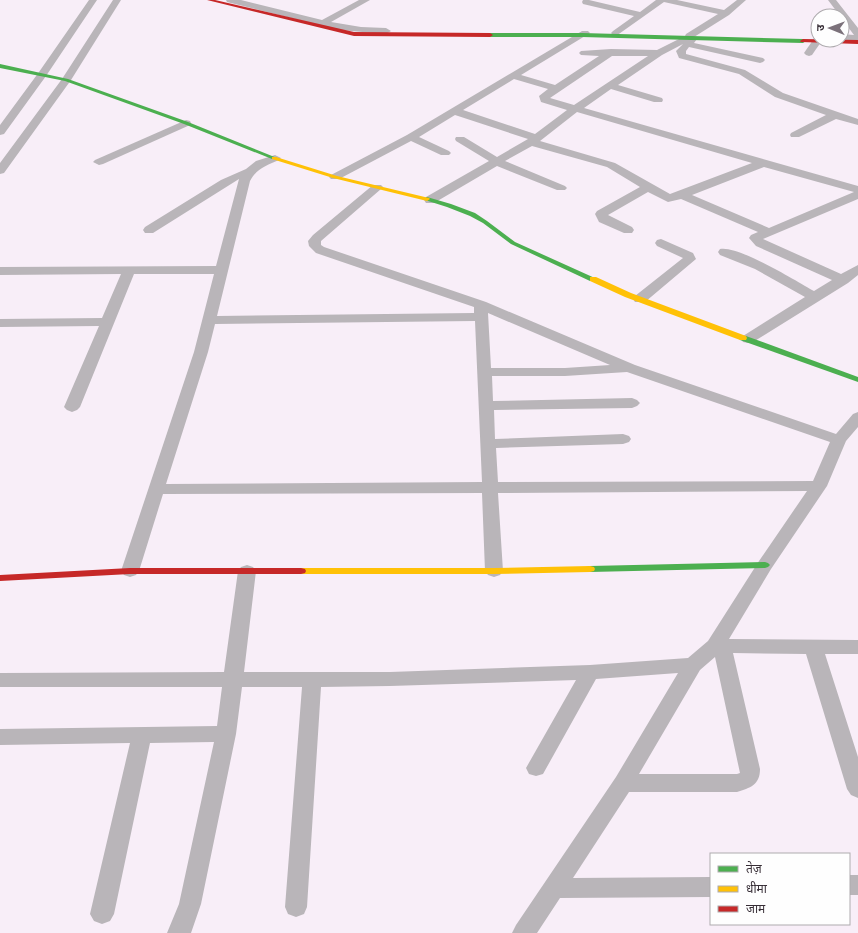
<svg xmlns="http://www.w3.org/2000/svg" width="858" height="933" font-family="'Fira Sans Condensed','Noto Sans Devanagari',sans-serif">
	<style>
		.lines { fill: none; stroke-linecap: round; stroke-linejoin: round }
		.street { fill: #b9b5b9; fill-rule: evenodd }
		.fast { fill: #4caf50; fill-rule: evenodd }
		.slow { fill: #ffc107; fill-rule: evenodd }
		.jam { fill: #c62828; fill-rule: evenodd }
	</style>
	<rect width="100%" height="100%" fill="#f8eef8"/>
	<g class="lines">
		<g class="street">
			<path d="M 89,0 L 97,0 L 46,76 L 4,134 L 0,135 L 0,125 L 39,72 Z"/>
			<path d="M 113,0 L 121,0 L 71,80 L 4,173 L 0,174 L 0,163 L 62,79 Z"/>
			<path d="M 226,0 L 241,0 L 322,20 L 359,0 L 370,0 L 331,22 L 361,27 L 386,28 L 391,31 L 386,34 L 339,30 L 227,2 Z"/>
			<path d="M 583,0 L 589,0 L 640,12 L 656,0 L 677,0 L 724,10 L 737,0 L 746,0 L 729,15 L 694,37 L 697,39 L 694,43 L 763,58 L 765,60 L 763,62 L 760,63 L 689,47 L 686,51 L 686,54 L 745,70 L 783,93 L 858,119 L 858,125 L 836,119 L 799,137 L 791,137 L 790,135 L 791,133 L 826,115 L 775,97 L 739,74 L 679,58 L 676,51 L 683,44 L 662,55 L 618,85 L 662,98 L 663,100 L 662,102 L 654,102 L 611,89 L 584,108 L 858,186 L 858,199 L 763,239 L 841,274 L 858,265 L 858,275 L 848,283 L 753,342 L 748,343 L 743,342 L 741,339 L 743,336 L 805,297 L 755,269 L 720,255 L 718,252 L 720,249 C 738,245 796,281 814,291 L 832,280 L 756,246 L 749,238 L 751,235 L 758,232 L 681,199 L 668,202 L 648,192 L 608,215 L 632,227 L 634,230 L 632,233 L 624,233 L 599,222 L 595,214 L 597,211 L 640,187 L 607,167 L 532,146 L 505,161 L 565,186 L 567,188 L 565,190 L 557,190 L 497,166 L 434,203 L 426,203 L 424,200 L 426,197 L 489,161 L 456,141 L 455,139 L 456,137 L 464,137 L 497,157 L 528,139 L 455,115 L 419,137 L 449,151 L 451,153 L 449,155 L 441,155 L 411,141 L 339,179 L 331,179 L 329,177 L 331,175 L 407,135 L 582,31 L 588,31 L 590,33 L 521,75 L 555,85 L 599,56 L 581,55 L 579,53 L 581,51 L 611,49 L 657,50 L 685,36 L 686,34 L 718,14 L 664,2 L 616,36 L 613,35 L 611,33 L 613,31 L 634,16 L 583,4 L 582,2 ZM 612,56 L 648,56 L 574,105 L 550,98 ZM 514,79 L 548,89 L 539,96 L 541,102 L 567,110 L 535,134 L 463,110 ZM 577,112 L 752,163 L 670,194 L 615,163 L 540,141 ZM 764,167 L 854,192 L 769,228 L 692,195 Z"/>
			<path d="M 828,0 L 836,0 L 858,28 L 858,41 L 842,40 L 842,34 L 854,35 L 842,19 L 842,16 L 840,16 Z"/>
			<path d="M 816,39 L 821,42 L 812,55 L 809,56 L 806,55 L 804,53 L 813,40 Z"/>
			<path d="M 186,120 L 190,121 L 191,123 L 190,125 L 103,164 L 99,165 L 93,162 L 95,160 Z"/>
			<path d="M 275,155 L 281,158 L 279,160 C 267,165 256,169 250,181 L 217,316 L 474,313 L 474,307 L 316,253 L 309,246 L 308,241 L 313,235 L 373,185 L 381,185 L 383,187 L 381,189 L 321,241 L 321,245 L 324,247 L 486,302 L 635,365 L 836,434 L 853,414 L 858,412 L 858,427 L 846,441 L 827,486 L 771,569 L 729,639 L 858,640 L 858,654 L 825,654 L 858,757 L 858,798 L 851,795 L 847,789 L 806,654 L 733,653 L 760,769 C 760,785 750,788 737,792 L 629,792 L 573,878 L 711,877 L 711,897 L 560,898 L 537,933 L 512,933 L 516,925 L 616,777 L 678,673 L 596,679 L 543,774 L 536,776 L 529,774 L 526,768 L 576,680 L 390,686 L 321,687 L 307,907 L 304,914 L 296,917 L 288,914 L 285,907 L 302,687 L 242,687 L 236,734 L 201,904 L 191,933 L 167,933 L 179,904 L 214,742 L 150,743 L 114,914 L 110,921 L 102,924 L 94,921 L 90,914 L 130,743 L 0,745 L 0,729 L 217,726 L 222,687 L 0,687 L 0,673 L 224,672 L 238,571 L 241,567 L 247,565 L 253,567 L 256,571 L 244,672 L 390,672 L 590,665 L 688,658 L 708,641 L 759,561 L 807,491 L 498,493 L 503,571 L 500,575 L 494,577 L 488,575 L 485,571 L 482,493 L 163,494 L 139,571 L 136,575 L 130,577 L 124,575 L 121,571 L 194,352 L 214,274 L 134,274 L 80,407 L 77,410 L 72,412 L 67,410 L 64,407 L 99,326 L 0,327 L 0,319 L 102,318 L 121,274 L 0,275 L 0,267 L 216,266 L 239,179 L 153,233 L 145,233 L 143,230 L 145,227 L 221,180 L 246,169 L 256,161 ZM 488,313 L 610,365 L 565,368 L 491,368 ZM 475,321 L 482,482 L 166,484 L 208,352 L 215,324 ZM 627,372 L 830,442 L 813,481 L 498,482 L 496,448 L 623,444 L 629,442 L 631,439 L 629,436 L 623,434 L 495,439 L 494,410 L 632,408 L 637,406 L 640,403 L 637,400 L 632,398 L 493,401 L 492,376 L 565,376 ZM 715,657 L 740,773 L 737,774 L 639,774 L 700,670 Z"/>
			<path d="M 661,239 L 693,253 L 696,259 L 645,302 L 635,302 L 633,299 L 635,296 L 683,258 L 657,246 L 655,243 L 657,240 Z"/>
			<rect x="849" y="875" width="9" height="20"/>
		</g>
		<g class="fast">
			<path d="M 582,33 L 803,39 L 806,41 L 803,43 L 582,37 L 490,37 L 487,35 L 490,33 Z"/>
			<path d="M 0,64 L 68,79 L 188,122 L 277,158 L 272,159 L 184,124 L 65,81 L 0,68 Z"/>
			<path d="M 427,197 L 451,204 L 475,213 L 487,221 L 515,242 L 597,279 L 593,281 L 590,281 L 511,244 L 483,223 L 470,216 L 447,207 L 425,200 L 425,198 Z"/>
			<path d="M 740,336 L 746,336 L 858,377 L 858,382 L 740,340 L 739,338 Z"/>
			<path d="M 765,562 L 768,563 L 770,565 L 768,567 L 765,568 L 590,572 L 586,571 L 585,569 L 586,567 L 590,566 Z"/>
		</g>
		<g class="slow">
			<path d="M 272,157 L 276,157 L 337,176 L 429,198 L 430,199 L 427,201 L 333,178 L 272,159 Z"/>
			<path d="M 590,277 L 596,277 L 631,293 L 746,336 L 747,338 L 746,340 L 740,340 L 625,297 L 590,281 Z"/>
			<path d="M 590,566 L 594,567 L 595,569 L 594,571 L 590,572 L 494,574 L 301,574 L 297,573 L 296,571 L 297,569 L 301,568 L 494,568 Z"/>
		</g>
		<g class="jam">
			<path d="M 207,0 L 215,0 L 354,32 L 490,33 L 493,35 L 490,37 L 354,36 Z"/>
			<path d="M 803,39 L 858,40 L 858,44 L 801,42 L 800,41 Z"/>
			<path d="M 130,568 L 301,568 L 305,569 L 306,571 L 305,573 L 301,574 L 130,574 L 0,581 L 0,575 Z"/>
		</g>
	</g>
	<rect x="710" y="853" width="140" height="72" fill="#fefefe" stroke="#aeabae"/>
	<rect x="718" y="866" width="20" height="6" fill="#4caf50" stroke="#aeabae"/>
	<text x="746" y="873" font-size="12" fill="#372e36">तेज़</text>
	<rect x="718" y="886" width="20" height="6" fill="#ffc107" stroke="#aeabae"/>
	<text x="746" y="893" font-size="12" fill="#372e36">धीमा</text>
	<rect x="718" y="906" width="20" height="6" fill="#c62828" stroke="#aeabae"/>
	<text x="746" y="913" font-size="12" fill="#372e36">जाम</text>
	<g transform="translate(830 28) rotate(271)"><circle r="19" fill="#fefefe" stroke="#aeabae"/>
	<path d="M0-3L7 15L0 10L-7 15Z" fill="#7b717a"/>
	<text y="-6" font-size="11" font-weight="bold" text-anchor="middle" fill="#372e36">उ</text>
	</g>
</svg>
